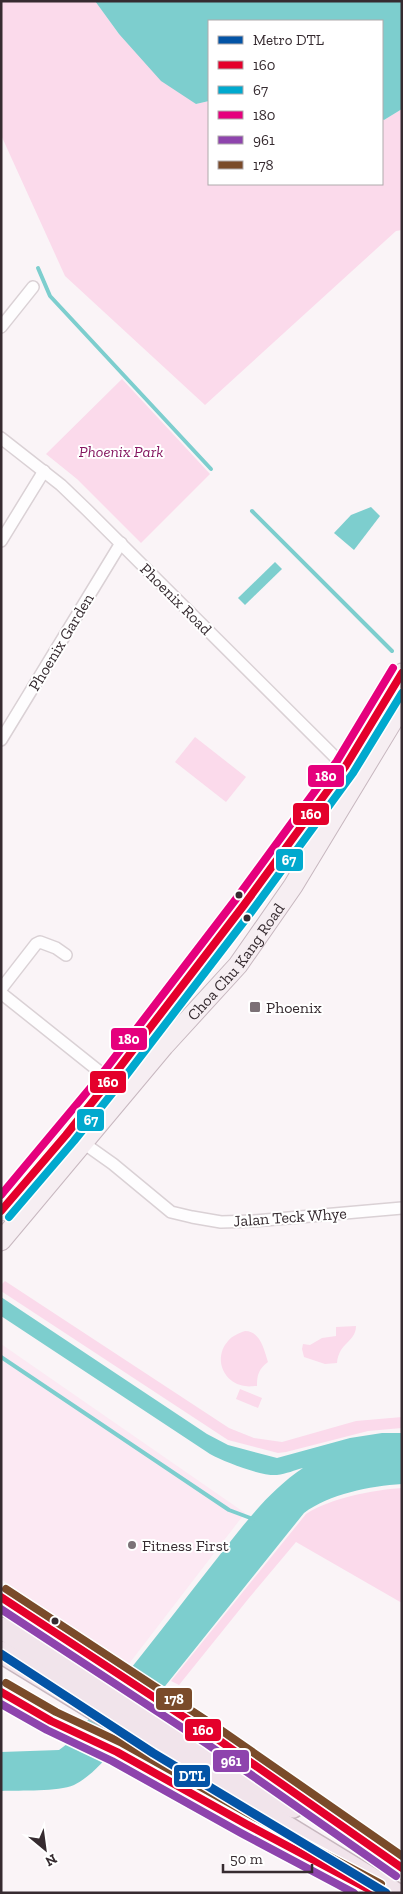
<svg xmlns="http://www.w3.org/2000/svg" width="403" height="1894" font-family="'Zilla Slab',serif">
	<style>
		.built { fill: #fce9f3 }
		.green { fill: #fbdaeb }
		.water { fill: #7dcece }
		.lines { fill: none; stroke-linecap: round; stroke-linejoin: round }
		.stream { stroke: #7dcece; stroke-width: 4 }
		.street-casing { stroke: #dad1d5; stroke-width: 14 }
		.primary-casing { stroke: #c7b7bf; stroke-width: 21 }
		.highway-casing { stroke: #c7b7bf; stroke-width: 24 }
		.street { stroke: #fefdfe; stroke-width: 11 }
		.primary { stroke: #f6eef2; stroke-width: 19 }
		.highway { stroke: #f1e4eb; stroke-width: 21 }
		.bus-1-casing { stroke: #fff; stroke-width: 11 }
		.bus-2-casing { stroke: #fff; stroke-width: 11 }
		.bus-3-casing { stroke: #fff; stroke-width: 11 }
		.bus-4-casing { stroke: #fff; stroke-width: 11 }
		.bus-5-casing { stroke: #fff; stroke-width: 11 }
		.bus-1 { stroke: #e4002b; stroke-width: 8 }
		.bus-2 { stroke: #00a9ce; stroke-width: 8 }
		.bus-3 { stroke: #e5007d; stroke-width: 8 }
		.bus-4 { stroke: #8e44ad; stroke-width: 8 }
		.bus-5 { stroke: #7a4b2a; stroke-width: 8 }
		.metro-1-casing { stroke: #fff; stroke-width: 12 }
		.metro-1 { stroke: #0354a6; stroke-width: 9 }
		.bus-dot { fill: #362b30; stroke: #fff; stroke-width: 2 }
		.poi-dot { fill: #7b7176; stroke: #fff; stroke-width: 2 }
		.labels { text-anchor: middle; dominant-baseline: central; stroke-width: 4; stroke-linejoin: round; paint-order: stroke }
		.park-label { font-size: 16px; font-style: italic; fill: #861861; stroke: #fff }
		.street-label { font-size: 16px; fill: #362b30; stroke: #fff }
		.poi-label { font-size: 16px; fill: #362b30; stroke: #fff; text-anchor: start }
		.line-badge { stroke: #fff; stroke-width: 2 }
		.badge-label { font-size: 14px; text-anchor: middle; font-weight: bold; fill: #fff }
	</style>
	<rect width="100%" height="100%" fill="#faf4f7"/>
	<path class="built" d="M 1,1344 L 245,1513 L 128,1665 L 1,1579 Z"/>
	<g class="green">
		<path d="M 1,1 L 95,1 L 119,34 L 196,104 L 209,101 L 209,184 L 382,184 L 382,119 L 384,120 L 402,109 L 402,230 L 396,231 L 205,405 L 65,276 L 1,135 Z"/>
		<path d="M 122,379 L 210,474 L 141,543 L 77,479 L 46,454 Z"/>
		<path d="M 195,737 L 246,777 L 226,802 L 175,762 Z"/>
		<path d="M 5,1281 L 229,1428 L 254,1438 L 282,1442 L 356,1421 L 402,1417 L 402,1428 L 368,1431 L 286,1452 L 278,1453 L 228,1440 L 1,1291 L 1,1285 Z"/>
		<path d="M 356,1326 C 356,1342 339,1342 337,1363 L 325,1364 L 304,1357 L 302,1349 L 303,1344 L 310,1345 L 322,1338 L 336,1336 L 336,1327 Z"/>
		<path d="M 245,1331 C 260,1331 264,1349 268,1362 C 259,1369 257,1374 257,1386 C 254,1386 249,1387 245,1386 C 223,1383 213,1358 228,1341 C 232,1336 239,1333 245,1331 Z"/>
		<path d="M 240,1389 L 262,1398 L 258,1408 L 236,1399 Z"/>
		<path d="M 402,1488 L 402,1603 L 296,1542 L 249,1598 L 179,1685 L 171,1681 L 306,1514 C 331,1498 372,1490 402,1488 Z"/>
	</g>
	<g class="water">
		<path d="M 95,1 L 402,1 L 402,109 L 384,120 L 382,119 L 382,21 L 209,21 L 209,101 L 196,104 L 161,81 L 119,34 Z"/>
		<path d="M 371,507 L 380,516 L 354,550 L 334,533 L 351,515 Z"/>
		<path d="M 275,562 L 282,569 L 245,605 L 238,598 Z"/>
		<path d="M 1,1297 L 207,1434 L 228,1445 L 277,1458 L 350,1438 L 382,1433 L 402,1433 L 402,1484 C 370,1486 329,1494 304,1513 L 117,1746 C 104,1760 92,1776 74,1785 C 58,1792 21,1790 1,1791 L 1,1752 L 59,1750 L 67,1744 C 117,1688 162,1629 208,1570 C 237,1534 264,1494 303,1468 C 295,1470 286,1474 277,1475 C 260,1476 225,1462 210,1454 L 1,1316 Z"/>
	</g>
	<g class="lines">
		<g class="stream">
			<path d="M 38,268 L 50,296 L 211,469"/>
			<path d="M 252,511 L 392,651"/>
			<path d="M 1,1357 L 229,1510 L 253,1519"/>
		</g>
		<defs>
			<g id="street">
				<path d="M 1,327 L 33,287"/>
				<path d="M 1,438 L 61,485 L 87,510 L 345,767"/>
				<path d="M 1,541 L 44,471"/>
				<path d="M 1,740 L 121,543"/>
				<path d="M 1,989 L 36,944 L 40,942 L 56,948 L 66,955"/>
				<path d="M 1,993 L 110,1080 C 120,1085 126,1081 133,1074"/>
				<path d="M 82,1142 L 113,1164 L 171,1212 L 192,1217 L 221,1222 L 253,1221 L 402,1208"/>
			</g>
			<g id="primary">
				<path d="M 1,1211 L 66,1135 L 110,1080 L 244,905 L 345,767 L 402,673"/>
				<path id="s1" d="M 1,1241 L 164,1046 L 238,965 L 293,886 L 402,706"/>
			</g>
			<g id="highway">
				<path d="M 1,1597 L 213,1736 L 402,1868"/>
				<path d="M 1,1628 L 251,1783 L 293,1807"/>
				<path d="M 1,1652 L 395,1893"/>
				<path d="M 1,1692 L 51,1721 L 117,1752 L 346,1877"/>
			</g>
		</defs>
		<use href="#street" class="street-casing"/>
		<use href="#primary" class="primary-casing"/>
		<use href="#highway" class="highway-casing"/>
		<use href="#street" class="street"/>
		<use href="#primary" class="primary"/>
		<use href="#highway" class="highway"/>
		<defs>
			<g id="bus-1">
				<path d="M 1,1211 L 66,1135 L 110,1080 L 244,905 L 345,767 L 402,673"/>
				<path d="M 1,1597 L 213,1736 L 402,1868"/>
				<path d="M 1,1692 L 51,1721 L 117,1752 L 246,1824 L 376,1893"/>
			</g>
			<path id="bus-2" d="M 9,1217 L 74,1141 L 118,1086 L 252,911 L 353,773 L 402,693"/>
			<path id="bus-3" d="M 1,1195 L 102,1074 L 236,899 L 337,761 L 393,668"/>
			<g id="bus-4">
				<path d="M 1,1609 L 207,1744 L 396,1876"/>
				<path d="M 1,1704 L 47,1730 L 112,1761 L 241,1833 L 354,1893"/>
			</g>
			<g id="bus-5">
				<path d="M 6,1589 L 218,1728 L 402,1856"/>
				<path d="M 6,1683 L 56,1712 L 122,1743 L 251,1815 L 381,1884"/>
			</g>
		</defs>
		<use href="#bus-1" class="bus-1-casing"/>
		<use href="#bus-2" class="bus-2-casing"/>
		<use href="#bus-3" class="bus-3-casing"/>
		<use href="#bus-4" class="bus-4-casing"/>
		<use href="#bus-5" class="bus-5-casing"/>
		<use href="#bus-1" class="bus-1"/>
		<use href="#bus-2" class="bus-2"/>
		<use href="#bus-3" class="bus-3"/>
		<use href="#bus-4" class="bus-4"/>
		<use href="#bus-5" class="bus-5"/>
		<defs>
			<path id="metro-1" d="M 1,1654 L 153,1753 L 386,1893"/>
		</defs>
		<use href="#metro-1" class="metro-1-casing"/>
		<use href="#metro-1" class="metro-1"/>
	</g>
	<g class="bus-dot">
		<circle cx="239" cy="895" r="4.5"/>
		<circle cx="247" cy="918" r="4.5"/>
		<circle cx="55" cy="1621" r="4.5"/>
	</g>
	<g class="poi-dot">
		<rect x="249" y="1001" width="12" height="12" rx="2.5"/>
		<circle cx="132" cy="1545" r="5"/>
	</g>
	<g class="labels">
		<g class="park-label">
			<text x="121" y="451">Phoenix Park</text>
		</g>
		<g class="street-label">
			<text transform="translate(176 599) rotate(45)">Phoenix Road</text>
			<text transform="translate(61 642) rotate(-59)">Phoenix Garden</text>
			<text stroke="none"><textPath href="#s1" startOffset="365">Choa Chu Kang Road</textPath></text>
			<text transform="translate(290 1217) rotate(-4)">Jalan Teck Whye</text>
		</g>
		<g class="poi-label">
			<text x="266" y="1007">Phoenix</text>
			<text x="142" y="1545">Fitness First</text>
		</g>
	</g>
	<g class="line-badge">
		<rect x="307" y="764" width="38" height="24" rx="5" fill="#e5007d"/>
		<rect x="292" y="802" width="38" height="24" rx="5" fill="#e4002b"/>
		<rect x="275" y="848" width="29" height="24" rx="5" fill="#00a9ce"/>
		<rect x="110" y="1027" width="38" height="24" rx="5" fill="#e5007d"/>
		<rect x="89" y="1070" width="38" height="24" rx="5" fill="#e4002b"/>
		<rect x="76" y="1108" width="29" height="24" rx="5" fill="#00a9ce"/>
		<rect x="155" y="1687" width="38" height="24" rx="5" fill="#7a4b2a"/>
		<rect x="184" y="1718" width="38" height="24" rx="5" fill="#e4002b"/>
		<rect x="212" y="1749" width="38" height="24" rx="5" fill="#8e44ad"/>
		<rect x="173" y="1764" width="38" height="24" rx="5" fill="#0354a6"/>
	</g>
	<g class="badge-label">
		<text x="326" y="781">180</text>
		<text x="311" y="819">160</text>
		<text x="289" y="865">67</text>
		<text x="129" y="1044">180</text>
		<text x="108" y="1087">160</text>
		<text x="91" y="1125">67</text>
		<text x="174" y="1704">178</text>
		<text x="203" y="1735">160</text>
		<text x="231" y="1766">961</text>
		<text x="192" y="1781">DTL</text>
	</g>
	<rect width="403" height="1894" fill="none" stroke="#362b30" stroke-width="5"/>
	<rect x="208" y="20" width="175" height="165" fill="#ffffff" stroke="#afaaac"/>
	<rect x="218" y="36" width="25" height="8" fill="#0354a6" stroke="#afaaac"/>
	<text x="253" y="45" font-size="15" fill="#362b30">Metro DTL</text>
	<rect x="218" y="61" width="25" height="8" fill="#e4002b" stroke="#afaaac"/>
	<text x="253" y="70" font-size="15" fill="#362b30">160</text>
	<rect x="218" y="86" width="25" height="8" fill="#00a9ce" stroke="#afaaac"/>
	<text x="253" y="95" font-size="15" fill="#362b30">67</text>
	<rect x="218" y="111" width="25" height="8" fill="#e5007d" stroke="#afaaac"/>
	<text x="253" y="120" font-size="15" fill="#362b30">180</text>
	<rect x="218" y="136" width="25" height="8" fill="#8e44ad" stroke="#afaaac"/>
	<text x="253" y="145" font-size="15" fill="#362b30">961</text>
	<rect x="218" y="161" width="25" height="8" fill="#7a4b2a" stroke="#afaaac"/>
	<text x="253" y="170" font-size="15" fill="#362b30">178</text>
	<g transform="translate(45 1849) rotate(151)" stroke="#ffffff" stroke-width="4" paint-order="stroke">
	<path d="M0-4L9 19L0 12L-9 19Z" fill="#362b30"/>
	<text y="-8" font-size="14" font-weight="bold" text-anchor="middle" fill="#362b30">N</text>
	</g>
	<path d="M223 1864v8h89v-8" fill="none" stroke="#362b30" stroke-width="2.5"/>
	<text x="230" y="1864" font-size="15" fill="#362b30" stroke="#ffffff" stroke-width="4" paint-order="stroke">50 m</text>
</svg>
